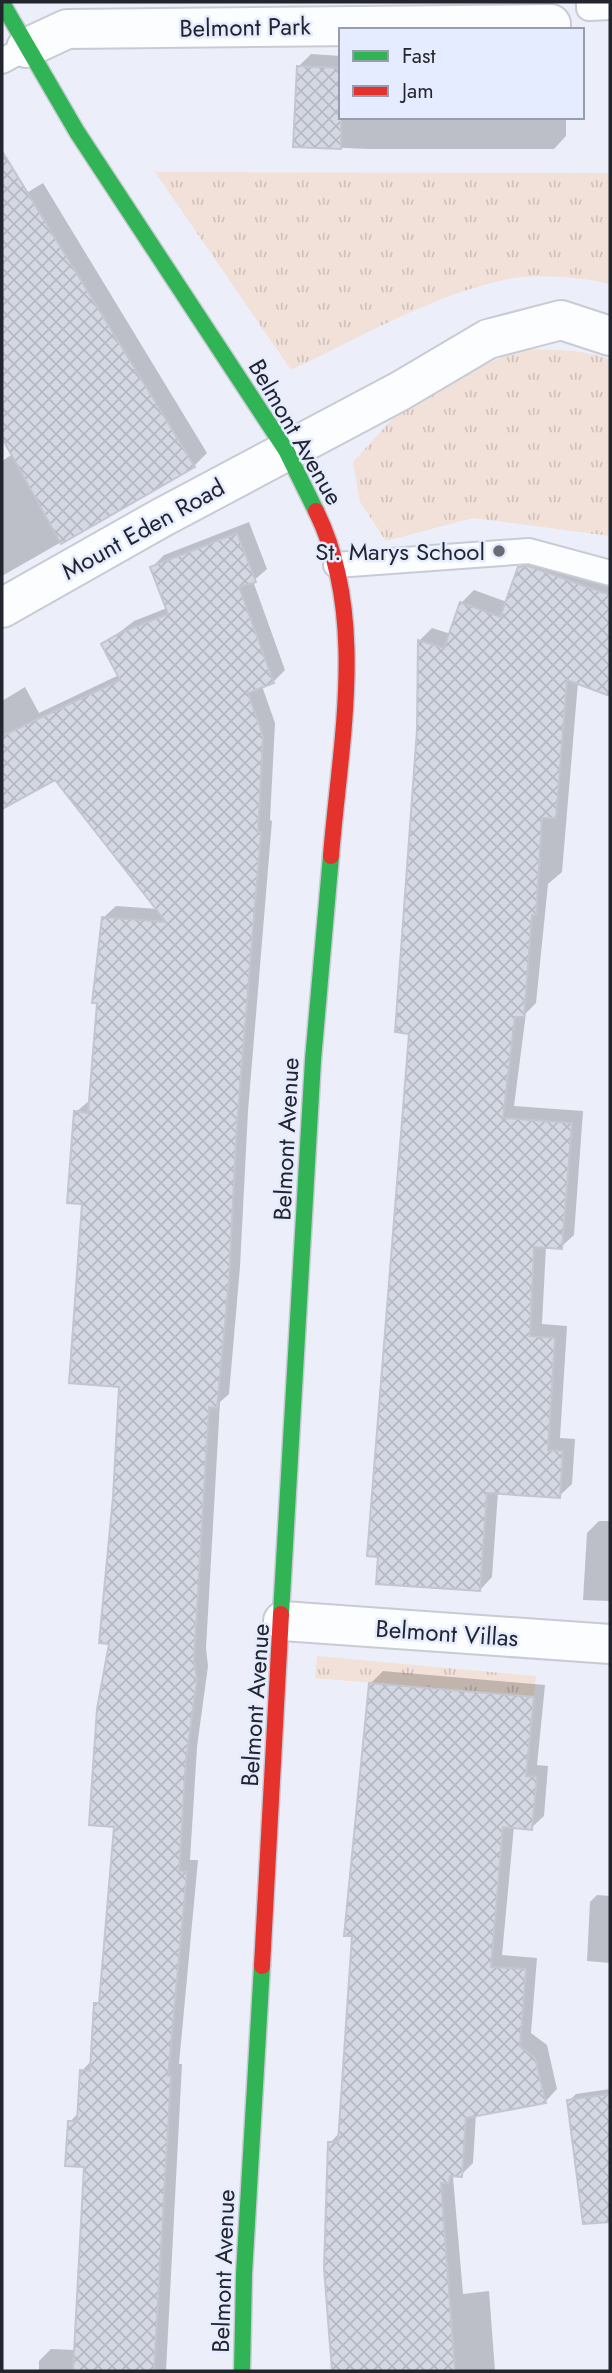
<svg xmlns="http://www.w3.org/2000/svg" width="612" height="2373" font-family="Jost,sans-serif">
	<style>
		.grass { fill: url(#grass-tufts) }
		.shadow { fill: #0003 }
		.building { fill: url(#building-cross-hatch); stroke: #c3c6cf; stroke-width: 2 }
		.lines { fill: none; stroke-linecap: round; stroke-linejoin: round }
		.lane-casing { stroke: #c8cbd3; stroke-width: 28 }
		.street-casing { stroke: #c8cbd3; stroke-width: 42 }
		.fast-casing { stroke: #c8cbd3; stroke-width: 19 }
		.jam-casing { stroke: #c8cbd3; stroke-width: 19 }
		.lane { stroke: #fcfdfe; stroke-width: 24 }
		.street { stroke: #fcfdfe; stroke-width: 38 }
		.fast { stroke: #30b455; stroke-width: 16 }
		.jam { stroke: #e5322d; stroke-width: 16 }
		.poi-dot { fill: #696c75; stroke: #e6ecff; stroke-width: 2.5 }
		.labels { text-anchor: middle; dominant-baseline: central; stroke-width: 5; stroke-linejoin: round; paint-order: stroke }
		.street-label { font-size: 24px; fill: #23252e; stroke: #e6ecff }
		.poi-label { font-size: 24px; fill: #23252e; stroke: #e6ecff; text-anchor: end }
	</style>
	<defs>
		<pattern id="grass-tufts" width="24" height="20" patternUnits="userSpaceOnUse" patternTransform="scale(1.75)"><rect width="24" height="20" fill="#f2e1d9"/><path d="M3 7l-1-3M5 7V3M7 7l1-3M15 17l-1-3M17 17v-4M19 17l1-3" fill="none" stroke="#cfc1bb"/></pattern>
		<pattern id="building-cross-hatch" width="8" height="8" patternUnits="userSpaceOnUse" patternTransform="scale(1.75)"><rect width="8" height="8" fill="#d4d8e3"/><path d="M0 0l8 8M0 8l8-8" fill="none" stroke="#b6b9c3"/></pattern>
	</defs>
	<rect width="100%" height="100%" fill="#eceff9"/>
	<g class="grass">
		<path d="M 155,172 L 610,173 L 610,284 C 581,277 533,273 504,280 C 432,295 358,339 291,370 Z"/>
		<path d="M 519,349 C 549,350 582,348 610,360 L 610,536 L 473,518 L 386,541 L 360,502 L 353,462 L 394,417 L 480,367 Z"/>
		<path d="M 317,1656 L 536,1676 L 534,1697 L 315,1678 Z"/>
	</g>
	<g class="shadow">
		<path d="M 311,54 L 341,56 L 341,117 L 566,117 L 566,136 L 554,149 L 370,149 L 294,146 L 299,66 Z"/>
		<path d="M 43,183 L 207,453 L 194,466 L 2,576 L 2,461 L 13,454 L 2,434 L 2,208 Z"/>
		<path d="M 249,522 L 267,569 L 253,581 L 285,670 L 273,682 L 262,686 L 275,723 L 270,820 L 272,821 L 248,1111 L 240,1267 L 229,1394 L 220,1402 L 206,1648 L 208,1666 L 197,1747 L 190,1860 L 198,1860 L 179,2064 L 182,2064 L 166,2371 L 39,2371 L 39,2361 L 51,2349 L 75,2350 L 86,2165 L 70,2122 L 79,2112 L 82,2071 L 92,2060 L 96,2004 L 102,1998 L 116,1825 L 112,1642 L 120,1385 L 84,1203 L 76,1112 L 90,1100 L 103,918 L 116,906 L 158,909 L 55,777 L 2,807 L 2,701 L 25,687 L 39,713 L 119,675 L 103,645 L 134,621 L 167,608 L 152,567 L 164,555 Z"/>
		<path d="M 532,555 L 610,579 L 610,694 L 578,682 L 562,872 L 548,884 L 536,1003 L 526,1013 L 514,1106 L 583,1111 L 574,1235 L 561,1247 L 546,1246 L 542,1324 L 567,1326 L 560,1438 L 575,1439 L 572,1484 L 559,1496 L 498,1492 L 492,1577 L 480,1590 L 411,1032 L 419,641 L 432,628 L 451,634 L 461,603 L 474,590 L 507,602 L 519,568 Z"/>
		<path d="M 599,1521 L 610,1521 L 610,1601 L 583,1600 L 587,1533 Z"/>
		<path d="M 383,1671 L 545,1685 L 537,1765 L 548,1766 L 544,1816 L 531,1828 L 514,1826 L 502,1955 L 537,1958 L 531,2033 L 547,2045 L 557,2089 L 545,2102 L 476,2114 L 473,2163 L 461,2175 L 453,2177 L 463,2294 L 489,2291 L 495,2371 L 333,2371 L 325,2266 L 330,2143 L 341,2131 L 371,1683 Z"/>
		<path d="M 597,1895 L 610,1896 L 610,1963 L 587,1961 L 590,1902 Z"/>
		<path d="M 610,2089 L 610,2151 L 576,2156 L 569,2101 L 576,2094 Z"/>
	</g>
	<g class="building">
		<path d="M 297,66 L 341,68 L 341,149 L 293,147 Z"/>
		<path d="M 2,151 L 195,467 L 61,544 L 2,438 Z"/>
		<path d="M 237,533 L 256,582 L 239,587 L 274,683 L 248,693 L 263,736 L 258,832 L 261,832 L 237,1124 L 229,1280 L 217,1408 L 209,1407 L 194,1661 L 197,1680 L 186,1760 L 179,1871 L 187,1872 L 168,2076 L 171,2076 L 154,2371 L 73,2371 L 84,2167 L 65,2166 L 68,2121 L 77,2121 L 80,2070 L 90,2071 L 94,2003 L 99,2003 L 114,1827 L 89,1825 L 97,1709 L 109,1644 L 99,1643 L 113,1497 L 119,1387 L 69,1383 L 82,1204 L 67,1203 L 74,1111 L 88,1113 L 97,1003 L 92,1003 L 102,917 L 166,922 L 55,780 L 2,809 L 2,736 L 120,680 L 101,644 L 120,633 L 168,614 L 150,567 Z"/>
		<path d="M 528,566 L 610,595 L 610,696 L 567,680 L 556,818 L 542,818 L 536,915 L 532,915 L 524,1017 L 515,1017 L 503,1118 L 572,1123 L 562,1249 L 534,1247 L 530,1336 L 555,1338 L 548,1450 L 563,1451 L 560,1498 L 487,1493 L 480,1591 L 376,1584 L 378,1557 L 367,1556 L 409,1034 L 395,1032 L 417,730 L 418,640 L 444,648 L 460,602 L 500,617 L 518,567 Z"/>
		<path d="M 369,1683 L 534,1697 L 526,1776 L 537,1777 L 532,1830 L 503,1827 L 491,1967 L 526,1969 L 520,2046 L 535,2058 L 546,2103 L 466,2118 L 462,2177 L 450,2176 L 449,2183 L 441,2183 L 455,2371 L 332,2371 L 324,2268 L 328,2142 L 338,2142 L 352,1936 L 344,1936 Z"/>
		<path d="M 610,2094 L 610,2222 L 583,2224 L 567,2100 Z"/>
	</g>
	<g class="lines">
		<defs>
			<g id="lane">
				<path d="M 589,2 L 589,8 L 610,7"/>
				<path d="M 2,61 L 26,48"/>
				<path d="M 336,565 L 529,551 L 610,573"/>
			</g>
			<g id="street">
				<path d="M 26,48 L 67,29 L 551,24"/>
				<path d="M 2,608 L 161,518 L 400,391 L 488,339 L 561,320 L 610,336"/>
				<path d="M 283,1621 L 610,1644"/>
			</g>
			<g id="fast">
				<path d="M 2,3 L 77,132 L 286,450 L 316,511"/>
				<path d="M 281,1614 L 313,1060 L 331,856"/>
				<path d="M 242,2371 L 244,2274 L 262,1966"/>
			</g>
			<g id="jam">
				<path d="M 316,511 C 368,616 340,744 331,856"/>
				<path d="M 262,1966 L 281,1614"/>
			</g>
		</defs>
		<use href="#lane" class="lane-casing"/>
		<use href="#street" class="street-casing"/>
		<use href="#fast" class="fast-casing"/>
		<use href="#jam" class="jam-casing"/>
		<use href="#lane" class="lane"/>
		<use href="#street" class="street"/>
		<use href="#fast" class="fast"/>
		<use href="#jam" class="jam"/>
	</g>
	<circle class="poi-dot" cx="499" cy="551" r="7"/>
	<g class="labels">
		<g class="street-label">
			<text transform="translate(245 27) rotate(-1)">Belmont Park</text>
			<text transform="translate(296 432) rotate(60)">Belmont Avenue</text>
			<text transform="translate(143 529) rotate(-29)">Mount Eden Road</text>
			<text transform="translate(286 1139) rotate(-87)">Belmont Avenue</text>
			<text transform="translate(447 1633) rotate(4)">Belmont Villas</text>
			<text transform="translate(255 1705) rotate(-86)">Belmont Avenue</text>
			<text transform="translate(223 2271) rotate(-88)">Belmont Avenue</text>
		</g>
		<g class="poi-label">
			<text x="485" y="551">St. Marys School</text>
		</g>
	</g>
	<rect width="612" height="2373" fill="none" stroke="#23252e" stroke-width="7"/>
	<rect x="339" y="28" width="245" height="91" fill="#e6ecff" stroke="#989cab" stroke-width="2"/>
	<rect x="353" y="51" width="35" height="10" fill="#30b455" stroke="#989cab" stroke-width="2"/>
	<text x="402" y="63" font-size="21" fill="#23252e">Fast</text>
	<rect x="353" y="86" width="35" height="10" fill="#e5322d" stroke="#989cab" stroke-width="2"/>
	<text x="402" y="98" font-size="21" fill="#23252e">Jam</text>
</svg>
